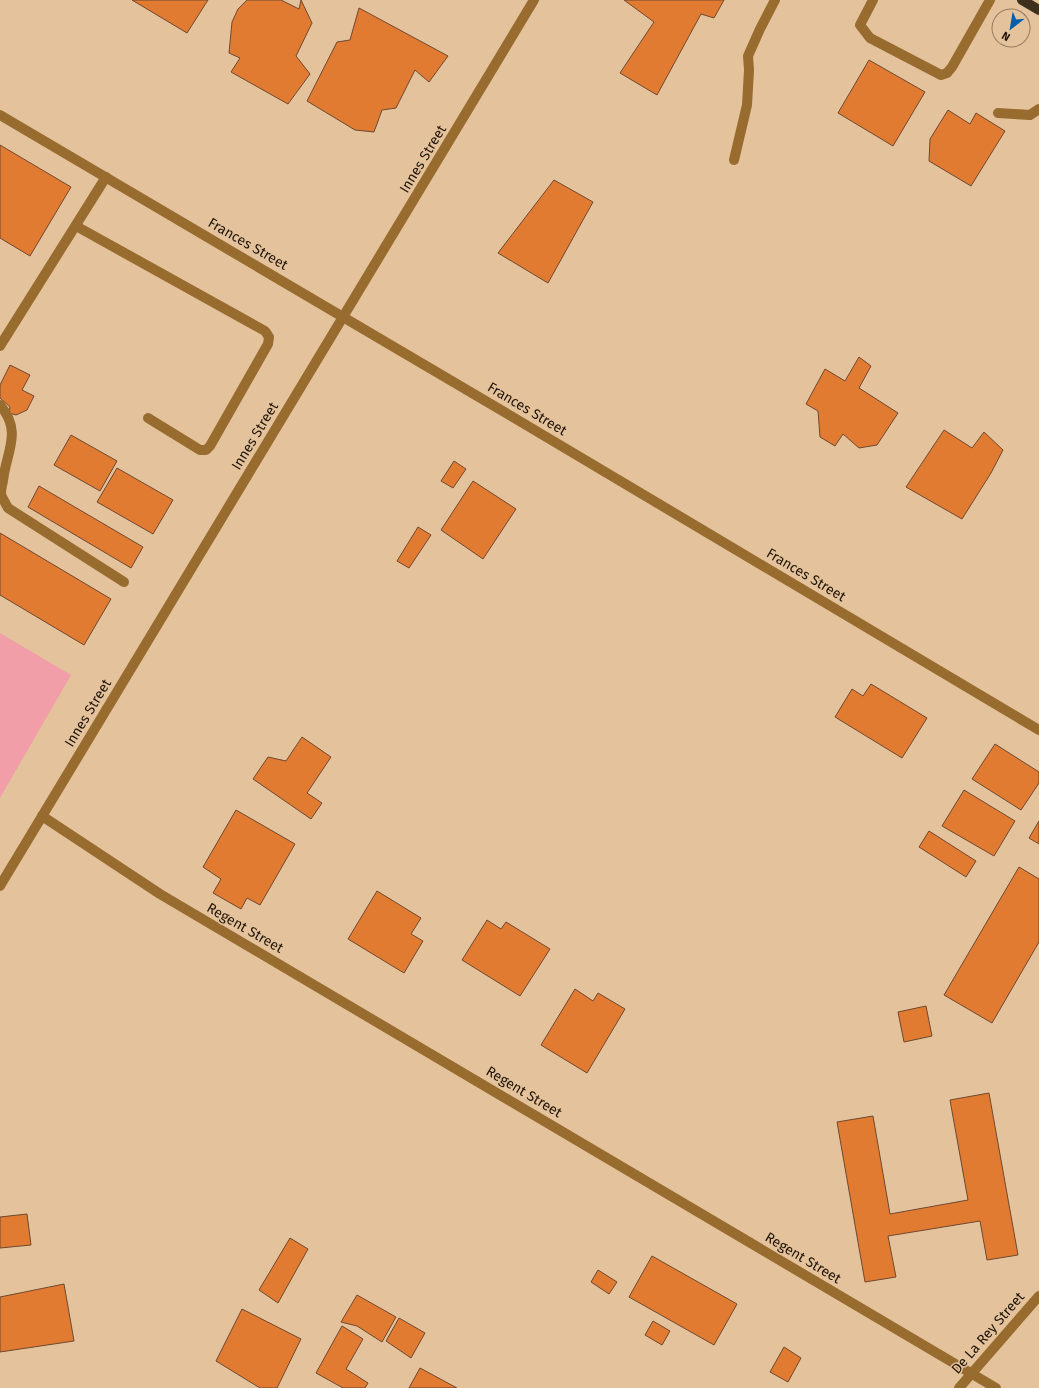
<svg xmlns="http://www.w3.org/2000/svg" width="1039" height="1388" font-family="'Fira Sans',sans-serif">
	<style>
		.green { fill: #f19ea8 }
		.building { fill: #e27b32; stroke: #6e4830 }
		.lines { fill: none; stroke-linecap: round; stroke-linejoin: round }
		.minor { stroke: #986b2f; stroke-width: 10 }
		.major { stroke: #3f301e; stroke-width: 10 }
		.labels { text-anchor: middle; dominant-baseline: central; stroke-width: 3; stroke-linejoin: round; paint-order: stroke }
		.street-label { font-size: 14px; fill: #1f1305; stroke: #e4c39c }
	</style>
	<rect width="100%" height="100%" fill="#e4c39c"/>
	<path class="green" d="M 0,633 L 71,675 L 0,798 Z"/>
	<g class="building">
		<path d="M 132,0 L 208,0 L 187,33 Z"/>
		<path d="M 247,0 L 281,0 L 299,9 L 301,0 L 312,23 L 296,56 L 310,74 L 288,104 L 231,72 L 240,58 L 229,53 L 232,22 L 238,9 Z"/>
		<path d="M 624,0 L 724,0 L 714,18 L 701,14 L 657,95 L 620,73 L 654,22 Z"/>
		<path d="M 359,8 L 448,56 L 429,82 L 415,70 L 396,108 L 382,110 L 374,132 L 355,130 L 307,101 L 337,42 L 350,40 Z"/>
		<path d="M 869,60 L 925,92 L 893,146 L 838,113 Z"/>
		<path d="M 948,110 L 970,124 L 976,113 L 1005,131 L 971,186 L 929,161 L 930,139 Z"/>
		<path d="M 0,145 L 71,187 L 30,256 L 0,238 Z"/>
		<path d="M 554,180 L 593,202 L 548,283 L 498,253 Z"/>
		<path d="M 859,357 L 871,366 L 859,388 L 898,413 L 877,445 L 859,448 L 843,434 L 835,446 L 820,437 L 818,411 L 806,404 L 825,369 L 845,381 Z"/>
		<path d="M 10,365 L 30,375 L 22,390 L 34,396 L 27,410 L 16,415 L 9,413 L 10,407 L 0,398 L 0,385 Z"/>
		<path d="M 944,430 L 972,448 L 984,432 L 1003,450 L 991,473 L 962,519 L 906,487 Z"/>
		<path d="M 71,435 L 117,461 L 100,491 L 54,465 Z"/>
		<path d="M 454,461 L 466,469 L 453,488 L 441,481 Z"/>
		<path d="M 117,468 L 173,500 L 153,534 L 97,502 Z"/>
		<path d="M 473,481 L 516,509 L 483,559 L 441,530 Z"/>
		<path d="M 39,486 L 143,547 L 131,568 L 28,507 Z"/>
		<path d="M 418,527 L 431,535 L 409,568 L 397,561 Z"/>
		<path d="M 0,533 L 111,599 L 84,645 L 0,595 Z"/>
		<path d="M 871,684 L 927,718 L 902,758 L 835,717 L 852,689 L 863,696 Z"/>
		<path d="M 302,737 L 331,757 L 307,793 L 322,803 L 311,819 L 253,779 L 268,757 L 286,761 Z"/>
		<path d="M 995,744 L 1039,772 L 1039,783 L 1021,810 L 972,779 Z"/>
		<path d="M 964,790 L 1015,821 L 994,856 L 942,826 Z"/>
		<path d="M 236,810 L 295,844 L 260,905 L 247,898 L 241,909 L 213,893 L 221,879 L 203,867 Z"/>
		<path d="M 1039,821 L 1039,844 L 1029,838 Z"/>
		<path d="M 929,831 L 976,861 L 966,877 L 919,847 Z"/>
		<path d="M 1019,867 L 1039,879 L 1039,942 L 992,1023 L 944,995 Z"/>
		<path d="M 377,891 L 421,918 L 411,934 L 423,941 L 404,973 L 348,939 Z"/>
		<path d="M 487,920 L 501,929 L 506,922 L 550,949 L 520,996 L 462,960 Z"/>
		<path d="M 575,989 L 593,1001 L 598,993 L 625,1009 L 587,1073 L 541,1045 Z"/>
		<path d="M 926,1006 L 932,1036 L 904,1042 L 898,1012 Z"/>
		<path d="M 989,1093 L 1018,1255 L 987,1260 L 980,1221 L 888,1236 L 896,1277 L 865,1282 L 837,1122 L 873,1116 L 890,1214 L 968,1200 L 950,1100 Z"/>
		<path d="M 27,1214 L 31,1245 L 0,1248 L 0,1217 Z"/>
		<path d="M 290,1238 L 308,1249 L 278,1303 L 259,1290 Z"/>
		<path d="M 652,1256 L 737,1304 L 714,1345 L 629,1297 Z"/>
		<path d="M 598,1270 L 617,1282 L 609,1294 L 591,1282 Z"/>
		<path d="M 64,1284 L 74,1341 L 0,1352 L 0,1297 Z"/>
		<path d="M 357,1295 L 396,1317 L 382,1342 L 357,1326 L 341,1322 Z"/>
		<path d="M 242,1309 L 301,1339 L 277,1388 L 260,1388 L 216,1361 Z"/>
		<path d="M 399,1318 L 425,1333 L 411,1358 L 386,1341 Z"/>
		<path d="M 653,1321 L 670,1331 L 662,1345 L 645,1335 Z"/>
		<path d="M 342,1326 L 363,1339 L 346,1369 L 368,1383 L 365,1388 L 343,1388 L 316,1373 Z"/>
		<path d="M 784,1347 L 801,1358 L 788,1382 L 770,1372 Z"/>
		<path d="M 420,1368 L 457,1388 L 409,1388 Z"/>
	</g>
	<g class="lines">
		<g class="minor">
			<path d="M 873,0 L 860,25 L 870,38 L 941,75 L 947,73 L 952,67 L 990,0"/>
			<path d="M 998,113 L 1030,115 L 1039,109"/>
			<path d="M 0,115 L 511,416 L 1039,730"/>
			<path d="M 734,160 L 747,105 L 749,70 L 748,56 L 760,29 L 775,0"/>
			<path d="M 76,226 L 265,331 L 269,337 L 268,344 L 210,446 L 206,450 L 200,450 L 148,418"/>
			<path d="M 0,346 L 106,177"/>
			<path d="M 0,405 C 23,432 6,452 3,481 C 2,485 1,490 1,494 C 2,498 6,504 8,508 L 124,582"/>
			<path d="M 42,816 L 160,894 L 996,1388"/>
			<path d="M 0,886 L 534,0"/>
			<path d="M 959,1388 L 1039,1296"/>
		</g>
		<path class="major" d="M 1022,0 L 1039,10"/>
	</g>
	<g class="labels">
		<g class="street-label">
			<text transform="translate(423 159) rotate(-59)">Innes Street</text>
			<text transform="translate(248 244) rotate(30)">Frances Street</text>
			<text transform="translate(527 409) rotate(31)">Frances Street</text>
			<text transform="translate(255 436) rotate(-59)">Innes Street</text>
			<text transform="translate(806 575) rotate(31)">Frances Street</text>
			<text transform="translate(88 713) rotate(-59)">Innes Street</text>
			<text transform="translate(245 928) rotate(30)">Regent Street</text>
			<text transform="translate(524 1092) rotate(31)">Regent Street</text>
			<text transform="translate(803 1258) rotate(31)">Regent Street</text>
			<text transform="translate(988 1333) rotate(-49)">De La Rey Street</text>
		</g>
	</g>
	<g transform="translate(1011 28) rotate(211)"><circle r="19" fill="#e4c39c" stroke="#957d60"/>
	<path d="M0-3L7 15L0 10L-7 15Z" fill="#005eab"/>
	<text y="-6" font-size="11" font-weight="bold" text-anchor="middle" fill="#1f1305">N</text>
	</g>
</svg>
